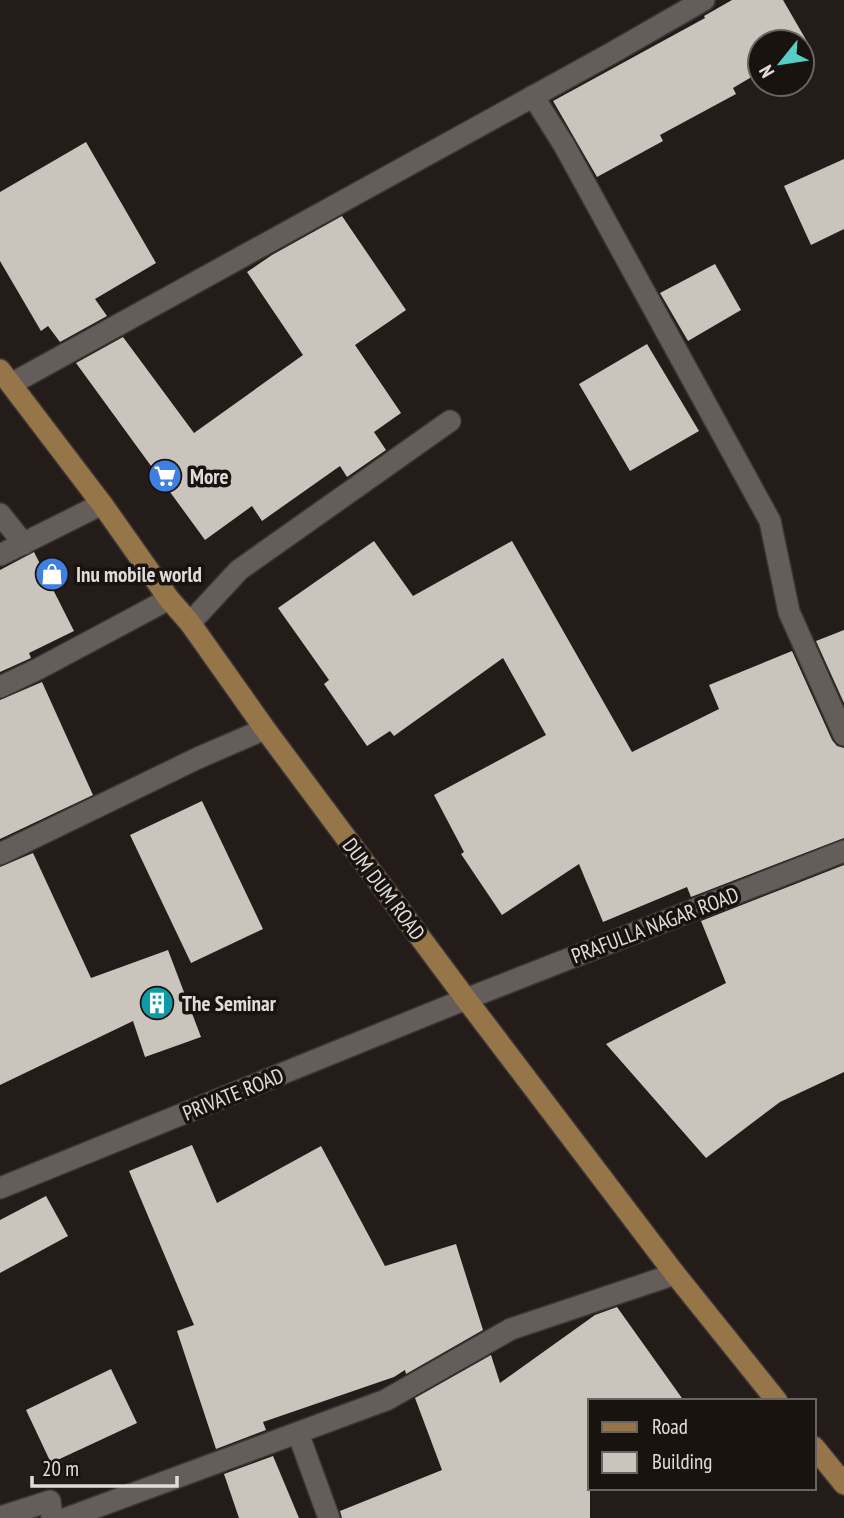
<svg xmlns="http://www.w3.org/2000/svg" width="844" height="1518" font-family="'PT Sans Narrow',sans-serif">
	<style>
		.building { fill: #cac4bd }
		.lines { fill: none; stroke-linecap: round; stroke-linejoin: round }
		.minor-casing { stroke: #3b3634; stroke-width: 24 }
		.tertiary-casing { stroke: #3b3634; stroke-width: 24 }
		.primary-casing { stroke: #3b3634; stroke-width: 24 }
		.minor { stroke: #655d5a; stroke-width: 21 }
		.tertiary { stroke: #655d5a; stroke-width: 21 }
		.primary { stroke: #967549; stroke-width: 21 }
		.labels { text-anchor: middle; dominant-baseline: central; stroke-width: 7; stroke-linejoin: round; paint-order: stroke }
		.poi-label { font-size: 21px; font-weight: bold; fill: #e1dcda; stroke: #191310; text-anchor: start }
		.street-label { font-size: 21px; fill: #e1dcda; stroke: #191310 }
	</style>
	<rect width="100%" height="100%" fill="#231c19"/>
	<g class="building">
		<path d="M 732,0 L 783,0 L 809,45 L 802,49 L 802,42 L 760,42 L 760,72 L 733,88 L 736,94 L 660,135 L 663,141 L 597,177 L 553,101 L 705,18 L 704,16 Z"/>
		<path d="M 86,142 L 156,263 L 95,299 L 107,316 L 60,342 L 48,326 L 41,331 L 0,261 L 0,192 Z"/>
		<path d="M 844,159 L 844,229 L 811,245 L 784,186 Z"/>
		<path d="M 342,216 L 406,310 L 355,345 L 401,413 L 374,432 L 386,450 L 347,477 L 340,466 L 262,521 L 252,506 L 205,540 L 76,363 L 123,337 L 194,433 L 303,355 L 247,272 L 272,255 Z"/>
		<path d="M 715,264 L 741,310 L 688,341 L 660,293 Z"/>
		<path d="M 647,344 L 699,431 L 630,471 L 579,384 Z"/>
		<path d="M 374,541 L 413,596 L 512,541 L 632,752 L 719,709 L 709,685 L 792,651 L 832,740 L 837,746 L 844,748 L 844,838 L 691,897 L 687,887 L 603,922 L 579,864 L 502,915 L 461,854 L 464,852 L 434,795 L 546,735 L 503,658 L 394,736 L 390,731 L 367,746 L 324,684 L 329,680 L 278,608 Z"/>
		<path d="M 34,552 L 74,631 L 29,653 L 31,658 L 0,672 L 0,570 Z"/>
		<path d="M 844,630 L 844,703 L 816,641 Z"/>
		<path d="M 42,682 L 93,795 L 0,839 L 0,700 Z"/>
		<path d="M 202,801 L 263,929 L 191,963 L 130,835 Z"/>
		<path d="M 33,853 L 91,978 L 168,950 L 201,1037 L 145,1057 L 133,1021 L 0,1085 L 0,867 Z"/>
		<path d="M 844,865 L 844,1072 L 780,1102 L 706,1158 L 606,1044 L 726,983 L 701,921 Z"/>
		<path d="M 192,1145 L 217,1203 L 321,1146 L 385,1266 L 456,1244 L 483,1330 L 406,1374 L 405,1370 L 394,1377 L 263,1422 L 266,1430 L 216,1449 L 177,1331 L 194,1325 L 129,1171 Z"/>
		<path d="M 46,1196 L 68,1236 L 0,1273 L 0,1220 Z"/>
		<path d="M 617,1307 L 684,1401 L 590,1401 L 590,1518 L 342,1518 L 340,1511 L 442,1470 L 415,1398 L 491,1355 L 500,1383 L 595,1315 Z"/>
		<path d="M 111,1369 L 137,1423 L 51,1463 L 26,1410 Z"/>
		<path d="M 273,1456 L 299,1518 L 239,1518 L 224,1474 Z"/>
	</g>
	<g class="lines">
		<defs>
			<g id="minor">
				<path d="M 533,96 L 564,145 L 770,521 L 789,612 L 844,735"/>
				<path d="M 11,384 L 610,54 L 704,0"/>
				<path d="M 0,514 L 24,544"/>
				<path d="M 0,555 L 102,504"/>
				<path d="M 190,623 L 239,570 L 450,421"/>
				<path d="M 0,687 L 38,669 L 169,599"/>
				<path d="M 0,854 L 198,758 L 265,729"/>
				<path d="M 0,1188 L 466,999"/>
				<path d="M 298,1433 L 329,1518"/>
				<path d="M 0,1517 L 50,1501 L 52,1518"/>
				<path d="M 67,1518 L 386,1400 L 511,1329 L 675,1274"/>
			</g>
			<path id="tertiary" d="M 466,999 L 844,851"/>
			<g id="primary">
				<path d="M 0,370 L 102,504 L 169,599 L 190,623 L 265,729 L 466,999 L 675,1274 L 777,1401"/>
				<path d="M 814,1447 L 844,1484"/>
			</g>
		</defs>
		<use href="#minor" class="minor-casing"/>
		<use href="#tertiary" class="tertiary-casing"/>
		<use href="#primary" class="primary-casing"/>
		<use href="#minor" class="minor"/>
		<use href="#tertiary" class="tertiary"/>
		<use href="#primary" class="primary"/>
	</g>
	<defs>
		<symbol id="supermarket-disc" viewBox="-11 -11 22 22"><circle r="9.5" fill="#3f7fe0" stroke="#191310"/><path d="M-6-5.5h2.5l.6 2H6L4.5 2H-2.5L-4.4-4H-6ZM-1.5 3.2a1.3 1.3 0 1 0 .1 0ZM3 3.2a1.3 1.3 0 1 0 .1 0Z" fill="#fff"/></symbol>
		<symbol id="shop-disc" viewBox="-11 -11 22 22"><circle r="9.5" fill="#3f7fe0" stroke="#191310"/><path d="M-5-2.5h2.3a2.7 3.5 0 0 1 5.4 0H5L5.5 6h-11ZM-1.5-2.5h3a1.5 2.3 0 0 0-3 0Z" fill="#fff"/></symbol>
		<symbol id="building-disc" viewBox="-11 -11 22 22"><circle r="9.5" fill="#0f9aa8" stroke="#191310"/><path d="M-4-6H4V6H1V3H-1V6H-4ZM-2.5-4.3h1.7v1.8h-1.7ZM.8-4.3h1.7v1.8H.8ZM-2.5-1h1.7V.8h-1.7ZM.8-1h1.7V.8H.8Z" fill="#fff"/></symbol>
	</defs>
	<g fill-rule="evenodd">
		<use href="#supermarket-disc" x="146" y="457" width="38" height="38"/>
		<use href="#shop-disc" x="33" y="555" width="38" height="38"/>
		<use href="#building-disc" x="138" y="984" width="38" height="38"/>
	</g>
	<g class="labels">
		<g class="poi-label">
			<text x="190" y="476">More</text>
			<text x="76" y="574">Inu mobile world</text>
			<text x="182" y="1003">The Seminar</text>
		</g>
		<g class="street-label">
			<text transform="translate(384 889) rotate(53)">DUM DUM ROAD</text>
			<text transform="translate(655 925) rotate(-21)">PRAFULLA NAGAR ROAD</text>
			<text transform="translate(233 1094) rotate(-22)">PRIVATE ROAD</text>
		</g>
	</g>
	<rect x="588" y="1399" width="228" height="91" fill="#191310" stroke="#696361" stroke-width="2"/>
	<rect x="602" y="1422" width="35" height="10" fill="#967549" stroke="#696361" stroke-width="2"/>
	<text x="652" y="1434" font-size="21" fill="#e1dcda">Road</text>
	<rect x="602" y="1452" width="35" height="21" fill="#cac4bd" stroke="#696361" stroke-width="2"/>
	<text x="652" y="1469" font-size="21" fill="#e1dcda">Building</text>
	<g transform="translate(781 63) rotate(240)"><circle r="33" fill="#191310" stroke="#696361" stroke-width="2"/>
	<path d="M0-5L12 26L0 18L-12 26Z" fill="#56cec4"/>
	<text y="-10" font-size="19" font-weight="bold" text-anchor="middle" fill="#e1dcda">N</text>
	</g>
	<path d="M32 1476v10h145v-10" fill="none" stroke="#e1dcda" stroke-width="3.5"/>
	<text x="42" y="1476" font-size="21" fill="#e1dcda" stroke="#191310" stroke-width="5" paint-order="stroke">20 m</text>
</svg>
